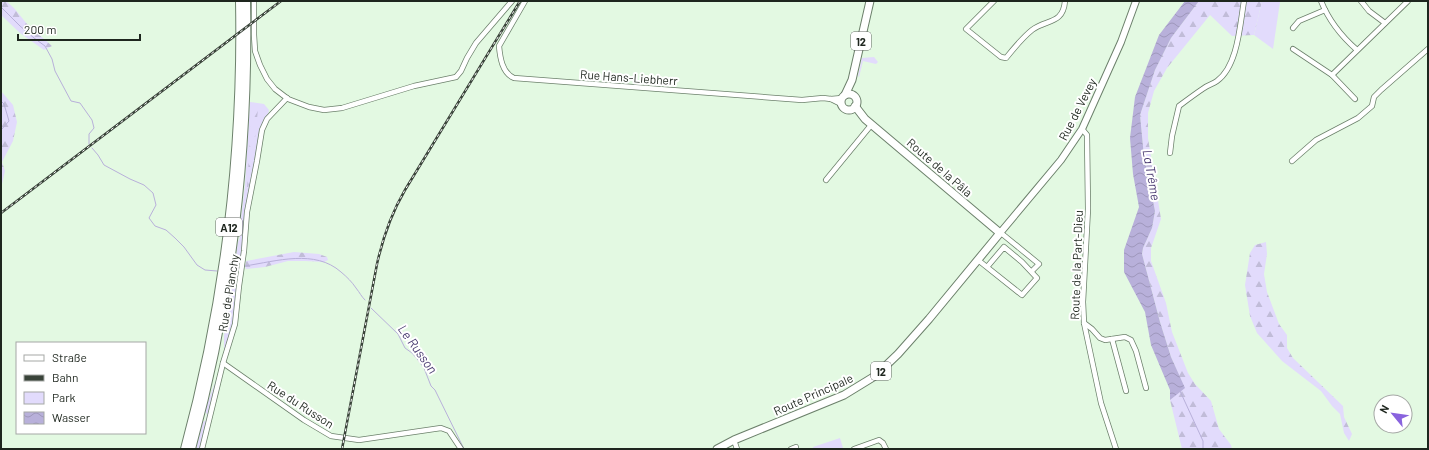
<svg xmlns="http://www.w3.org/2000/svg" width="1429" height="450" font-family="Barlow,sans-serif">
	<style>
		.green { fill: #e2dbfc }
		.forest { fill: url(#forest-firs) }
		.water { fill: url(#water-waves) }
		.lines { fill: none; stroke-linecap: round; stroke-linejoin: round }
		.stream { stroke: #b8b0da; stroke-width: 1 }
		.minor-casing { stroke: #6c806b; stroke-width: 6 }
		.secondary-casing { stroke: #6c806b; stroke-width: 8 }
		.primary-casing { stroke: #6c806b; stroke-width: 9 }
		.motorway-casing { stroke: #6c806b; stroke-width: 10 }
		.minor { stroke: #fff; stroke-width: 4.5 }
		.secondary { stroke: #fff; stroke-width: 6 }
		.primary { stroke: #fff; stroke-width: 7 }
		.motorway { stroke: #fff; stroke-width: 8 }
		.rail-casing { stroke: #394339; stroke-width: 2.5 }
		.rail { stroke: #fff; stroke-width: 1; stroke-dasharray: 3; stroke-linecap: butt }
		.labels { text-anchor: middle; dominant-baseline: central; stroke-width: 4; stroke-linejoin: round; paint-order: stroke }
		.shield { fill: #fff; stroke: #626762; stroke-width: 1 }
		.shield-label { font-size: 11px; font-weight: bold; fill: #1e261e }
		.street-label { font-size: 12px; fill: #1e261e; stroke: #fff }
		.water-label { font-size: 13px; font-style: italic; fill: #4a3b71; stroke: #fff }
	</style>
	<defs>
		<pattern id="forest-firs" width="22" height="20" patternUnits="userSpaceOnUse"><rect width="22" height="20" fill="#e2dbfc"/><path d="M5 1l3.5 6h-7zM16 11l3.5 6h-7z" fill="#c1bcd8"/></pattern>
		<pattern id="water-waves" width="16" height="10" patternUnits="userSpaceOnUse"><rect width="16" height="10" fill="#b8b0da"/><path d="M0 5q4-4 8 0t8 0" fill="none" stroke="#9e97bb"/></pattern>
	</defs>
	<rect width="100%" height="100%" fill="#e3f9e2"/>
	<g class="green">
		<path d="M 1262,1 L 1280,2 L 1273,49 L 1254,35 Z"/>
		<path d="M 874,57 L 878,62 L 876,64 L 863,61 L 859,77 L 858,76 L 862,58 Z"/>
		<path d="M 250,102 L 264,104 L 269,110 C 268,119 261,123 259,134 L 253,178 L 246,204 L 242,253 L 233,321 L 224,354 L 224,336 L 238,242 L 240,237 L 239,235 L 245,185 Z"/>
		<path d="M 218,375 L 200,449 L 196,449 L 203,422 L 206,420 L 207,414 L 205,412 L 210,396 Z"/>
		<path d="M 840,438 L 843,448 L 841,449 L 813,449 L 813,447 Z"/>
	</g>
	<g class="forest">
		<path d="M 1,1 L 6,1 L 14,8 L 27,24 L 52,46 L 44,50 L 20,33 L 1,15 Z"/>
		<path d="M 1199,1 L 1262,1 L 1254,35 L 1232,36 L 1210,15 L 1167,68 L 1154,91 L 1148,113 L 1148,138 L 1161,219 L 1151,248 L 1151,261 L 1166,303 L 1172,332 L 1188,373 L 1195,384 L 1211,401 L 1219,429 L 1231,445 L 1232,449 L 1182,449 L 1170,400 L 1184,387 L 1171,357 L 1160,322 L 1142,254 L 1143,248 L 1152,228 L 1155,211 L 1144,157 L 1140,115 L 1155,70 L 1171,38 Z"/>
		<path d="M 1,91 L 13,105 L 17,122 L 13,141 L 2,162 L 5,171 L 2,184 L 1,186 Z"/>
		<path d="M 254,105 L 256,105 L 258,109 L 253,158 L 248,189 L 247,189 L 252,107 Z"/>
		<path d="M 1266,242 L 1267,254 L 1264,274 L 1267,292 L 1279,324 L 1287,335 L 1287,348 L 1293,358 L 1343,406 L 1344,417 L 1352,434 L 1349,441 L 1344,433 L 1340,414 L 1332,406 L 1321,391 L 1282,361 L 1257,333 L 1250,316 L 1245,285 L 1250,253 L 1255,245 Z"/>
		<path d="M 294,252 L 319,254 L 327,257 L 328,260 L 324,262 L 305,261 L 288,261 L 265,267 L 246,269 L 245,266 L 246,261 Z"/>
	</g>
	<path class="water" d="M 1185,1 L 1199,1 L 1171,38 L 1155,70 L 1140,115 L 1144,157 L 1155,211 L 1152,228 L 1143,248 L 1142,254 L 1160,322 L 1171,357 L 1185,388 L 1170,400 L 1170,390 L 1151,345 L 1145,312 L 1124,272 L 1124,250 L 1139,207 L 1133,174 L 1130,138 L 1135,97 L 1159,35 Z"/>
	<g class="lines">
		<g class="stream">
			<path d="M 1,7 L 20,26 L 34,38 L 45,46 L 52,59 L 55,71 L 71,101 L 80,103 L 92,120 L 94,128 L 89,134 L 89,144"/>
			<path d="M 1,101 L 4,104 L 9,121 L 1,130"/>
			<path d="M 92,148 L 98,155 L 104,165 L 130,179 L 144,185 L 153,193 L 156,205 L 149,218 L 155,226 L 166,230 L 175,238 L 184,247 L 197,265 L 205,270 L 217,271"/>
			<path d="M 245,266 C 277,261 315,249 341,272 C 347,277 352,282 356,288 C 360,293 361,296 365,300"/>
			<path d="M 371,308 L 398,334 L 405,348 L 412,353 L 418,360 L 424,368 L 431,386 L 435,390 L 464,449"/>
			<path d="M 1180,391 L 1203,441 L 1203,449"/>
		</g>
		<defs>
			<g id="minor">
				<path d="M 254,1 L 254,35 L 255,51 L 260,65 L 267,79 L 275,89 L 288,99 L 309,107 L 324,110 L 342,108 L 414,86 L 456,77 L 461,71 L 467,58 L 476,43 L 512,1"/>
				<path d="M 525,1 L 499,46 C 500,57 502,73 514,78 L 802,100 L 823,98 L 831,99 L 842,98"/>
				<path d="M 994,1 L 966,29 L 1001,57 L 1006,58 C 1014,48 1022,38 1032,30 C 1046,19 1063,25 1065,1"/>
				<path d="M 1321,1 C 1329,21 1341,36 1357,50"/>
				<path d="M 1361,1 L 1369,11 L 1385,23"/>
				<path d="M 1293,28 L 1299,21 L 1325,10"/>
				<path d="M 1293,49 L 1332,75 L 1355,99"/>
				<path d="M 1332,75 L 1408,1"/>
				<path d="M 831,99 L 841,104"/>
				<path d="M 1082,129 L 1087,135 L 1088,209 L 1083,302 L 1084,323 L 1101,403 L 1116,449"/>
				<path d="M 1170,153 L 1172,136 L 1179,106 C 1187,100 1195,94 1204,88 C 1208,85 1213,84 1217,81 C 1238,66 1240,24 1244,1"/>
				<path d="M 1292,161 L 1316,140 L 1358,118 L 1372,106 L 1374,97 L 1381,90 L 1428,49"/>
				<path d="M 826,180 L 872,124"/>
				<path d="M 1001,233 L 1039,264 L 1032,271"/>
				<path d="M 978,260 L 1022,295 L 1037,278 L 1022,262 L 1004,247 L 987,267"/>
				<path d="M 1084,323 L 1092,329 L 1100,338 L 1105,340 L 1125,337 L 1131,340 L 1136,351 L 1146,388"/>
				<path d="M 1112,339 L 1126,391"/>
				<path d="M 223,363 L 304,420 L 331,436 L 359,440 L 441,428 L 449,431 L 461,449"/>
				<path d="M 734,440 L 737,449"/>
				<path d="M 202,449 L 223,363 L 235,324 L 239,286 L 244,251 L 247,212 L 257,161 L 262,130 L 267,119 L 287,98"/>
				<path d="M 791,449 L 796,447"/>
				<path d="M 854,449 L 879,440 L 883,443 L 886,449"/>
			</g>
			<path id="secondary" d="M 1000,233 L 1061,160 L 1082,129 L 1121,42 L 1136,1"/>
			<g id="primary">
				<circle cx="849" cy="102" r="8"/>
				<path d="M 845,95 L 852,80 L 870,1"/>
				<path d="M 717,449 L 734,440 L 844,395 L 875,376 L 898,354 L 929,319 L 1000,233 L 865,119 L 855,106"/>
			</g>
			<g id="motorway">
				<path d="M 185,449 C 225,302 243,153 240,1"/>
				<path d="M 191,449 C 231,303 249,153 246,1"/>
			</g>
		</defs>
		<use href="#minor" class="minor-casing"/>
		<use href="#secondary" class="secondary-casing"/>
		<use href="#primary" class="primary-casing"/>
		<use href="#motorway" class="motorway-casing"/>
		<use href="#minor" class="minor"/>
		<use href="#secondary" class="secondary"/>
		<use href="#primary" class="primary"/>
		<use href="#motorway" class="motorway"/>
		<defs>
			<g id="rail">
				<path d="M 1,213 L 281,1"/>
				<path d="M 342,449 L 377,264 C 383,237 391,214 405,190 L 520,1"/>
			</g>
		</defs>
		<use href="#rail" class="rail-casing"/>
		<use href="#rail" class="rail"/>
	</g>
	<g class="labels">
		<g class="shield">
			<rect x="851" y="32" width="20" height="18" rx="3"/>
			<rect x="216" y="218" width="26" height="18" rx="3"/>
			<rect x="871" y="362" width="20" height="18" rx="3"/>
		</g>
		<g class="shield-label">
			<text x="861" y="41">12</text>
			<text x="229" y="227">A12</text>
			<text x="881" y="371">12</text>
		</g>
		<g class="street-label">
			<text transform="translate(629 77) rotate(4)">Rue Hans-Liebherr</text>
			<text transform="translate(1077 109) rotate(-63)">Rue de Vevey</text>
			<text transform="translate(940 167) rotate(41)">Route de la Pâla</text>
			<text transform="translate(1076 265) rotate(-88)">Route de la Part-Dieu</text>
			<text transform="translate(228 293) rotate(-81)">Rue de Planchy</text>
			<text transform="translate(813 394) rotate(-24)">Route Principale</text>
			<text transform="translate(301 404) rotate(33)">Rue du Russon</text>
		</g>
		<g class="water-label">
			<text transform="translate(1152 175) rotate(80)">La Trême</text>
			<text transform="translate(418 349) rotate(54)">Le Russon</text>
		</g>
	</g>
	<rect width="1429" height="450" fill="none" stroke="#1e261e" stroke-width="4"/>
	<rect x="16" y="342" width="130" height="92" fill="#ffffff" stroke="#a5a8a5"/>
	<rect x="24" y="355" width="20" height="6" fill="#ffffff" stroke="#a5a8a5"/>
	<text x="52" y="362" font-size="12" fill="#1e261e">Straße</text>
	<rect x="24" y="375" width="20" height="6" fill="#394339" stroke="#a5a8a5"/>
	<text x="52" y="382" font-size="12" fill="#1e261e">Bahn</text>
	<rect x="24" y="392" width="20" height="12" fill="#e2dbfc" stroke="#a5a8a5"/>
	<text x="52" y="402" font-size="12" fill="#1e261e">Park</text>
	<rect x="24" y="412" width="20" height="12" fill="url(#water-waves)" stroke="#a5a8a5"/>
	<text x="52" y="422" font-size="12" fill="#1e261e">Wasser</text>
	<g transform="translate(1393 414) rotate(299)"><circle r="19" fill="#ffffff" stroke="#a5a8a5"/>
	<path d="M0-3L7 15L0 10L-7 15Z" fill="#8963de"/>
	<text y="-6" font-size="11" font-weight="bold" text-anchor="middle" fill="#1e261e">N</text>
	</g>
	<path d="M18 34v6h122v-6" fill="none" stroke="#1e261e" stroke-width="2"/>
	<text x="24" y="34" font-size="12" fill="#1e261e" stroke="#ffffff" stroke-width="3" paint-order="stroke">200 m</text>
</svg>
